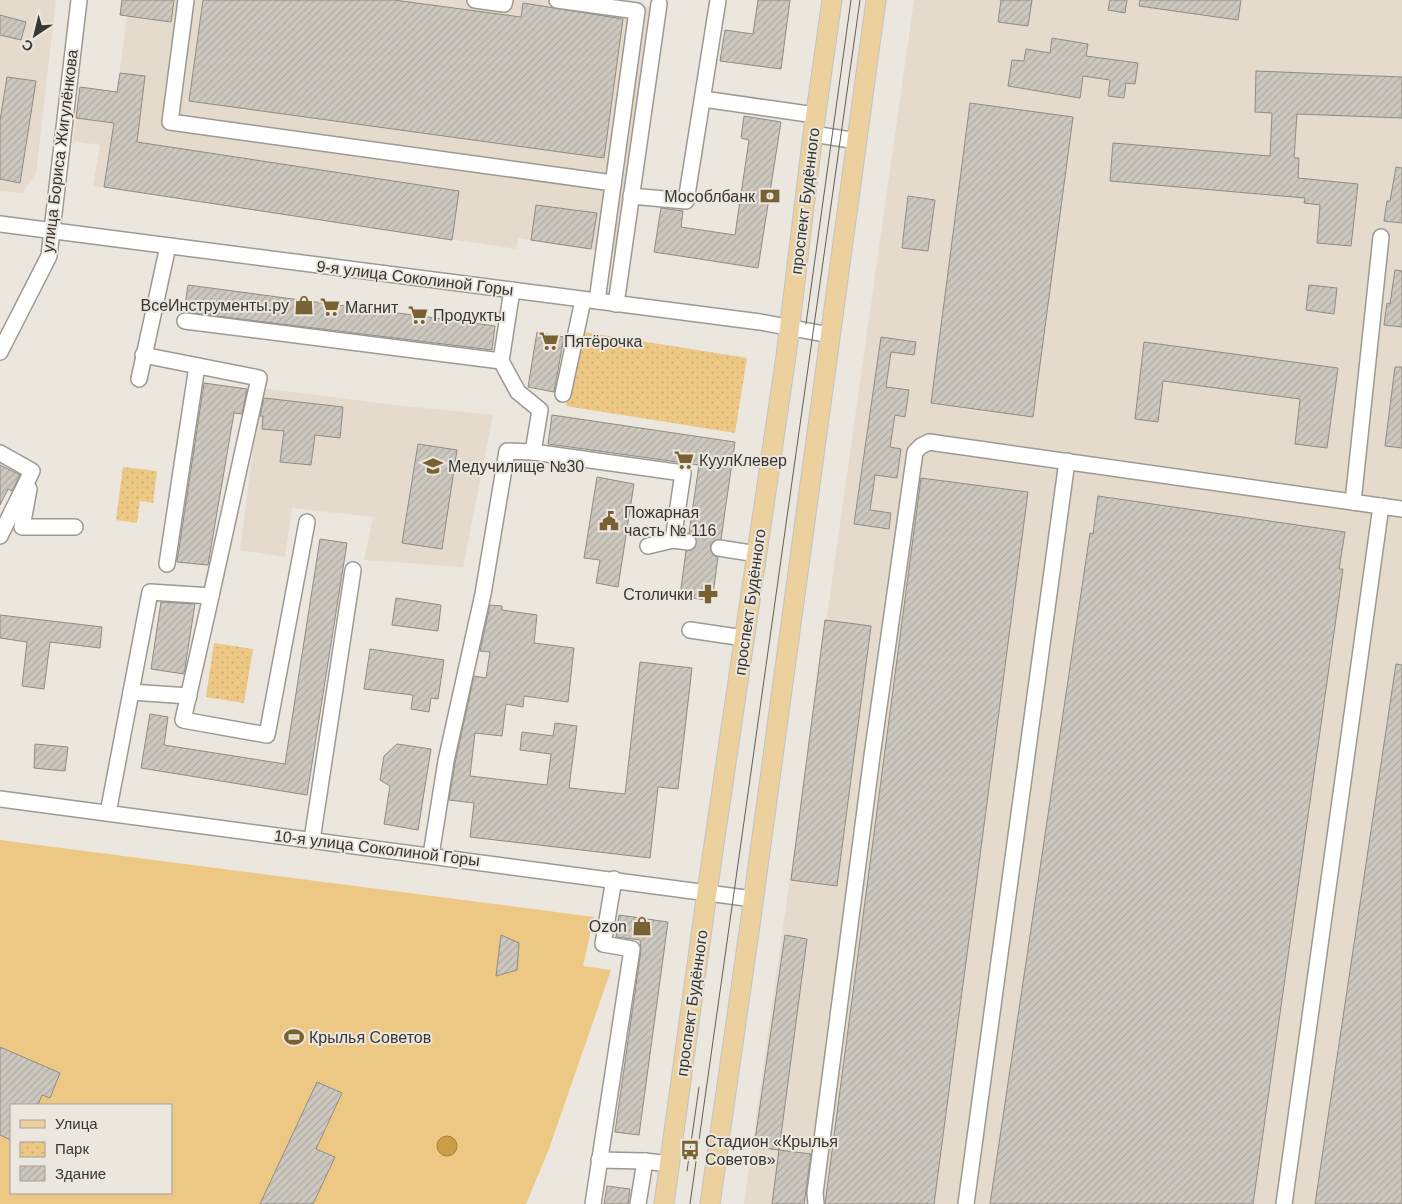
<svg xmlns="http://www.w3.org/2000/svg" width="1402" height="1204" font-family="Helvetica,sans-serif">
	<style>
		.built { fill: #e4dbcc }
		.green { fill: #edc884; fill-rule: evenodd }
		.park { fill: url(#park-dots) }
		.water { fill: #cb9e45; stroke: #9f7f3f }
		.building { fill: url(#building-hatch); stroke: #908b83 }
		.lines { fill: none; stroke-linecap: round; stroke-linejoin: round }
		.minor-tunnel { stroke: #c7c3bc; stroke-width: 15; stroke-dasharray: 15 8; stroke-linecap: butt }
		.minor-casing { stroke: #9d9991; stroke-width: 18 }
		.major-casing { stroke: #c3c3c2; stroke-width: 21 }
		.minor { stroke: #fff; stroke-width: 15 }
		.major { stroke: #ecd19e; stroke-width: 19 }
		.tram { stroke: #62605b; stroke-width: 1 }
		.labels { text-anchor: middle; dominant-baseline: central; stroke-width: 4; stroke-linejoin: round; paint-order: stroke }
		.street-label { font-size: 16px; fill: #373632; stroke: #ebe6de }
		.poi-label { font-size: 16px; fill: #373632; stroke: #ebe6de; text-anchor: start }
	</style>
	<defs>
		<pattern id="park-dots" width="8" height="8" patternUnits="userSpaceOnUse" patternTransform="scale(1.25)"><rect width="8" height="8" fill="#edc884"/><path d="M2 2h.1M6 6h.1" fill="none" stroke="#ccac72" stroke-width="1.8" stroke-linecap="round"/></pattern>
		<pattern id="building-hatch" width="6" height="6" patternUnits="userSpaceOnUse" patternTransform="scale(1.25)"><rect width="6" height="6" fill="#ccc8c0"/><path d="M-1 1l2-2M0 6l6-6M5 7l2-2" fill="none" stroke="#b0aca5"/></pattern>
	</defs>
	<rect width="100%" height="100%" fill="#ebe6de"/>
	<g class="built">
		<path d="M 0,0 L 56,0 L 36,173 L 22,193 L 0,191 Z"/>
		<path d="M 122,0 L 598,0 L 654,8 L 618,254 L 518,238 L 516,249 L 93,186 L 100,145 L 73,141 L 80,87 L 117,92 L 127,16 Z"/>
		<path d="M 914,0 L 1402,0 L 1402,1204 L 744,1204 Z"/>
		<path d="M 261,388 L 395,405 L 493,415 L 463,567 L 364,560 L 373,517 L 292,508 L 285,557 L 240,550 Z"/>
	</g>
	<path class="green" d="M 0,840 L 594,917 L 583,966 L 611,970 L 549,1149 L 526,1204 L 0,1204 ZM 11,1105 L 171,1105 L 171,1193 L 11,1193 Z"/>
	<g class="park">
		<path d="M 578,331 L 747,358 L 735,433 L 566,406 Z"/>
		<path d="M 123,467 L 157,471 L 153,503 L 140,501 L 137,523 L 116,520 Z"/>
		<path d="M 214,643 L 253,649 L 244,703 L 206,697 Z"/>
	</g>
	<circle class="water" cx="447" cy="1146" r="10"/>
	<g class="building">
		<path d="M 122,0 L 174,0 L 171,22 L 120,15 Z"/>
		<path d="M 203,0 L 394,0 L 521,17 L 523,3 L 623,19 L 604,158 L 189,101 Z"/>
		<path d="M 758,0 L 790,0 L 781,69 L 720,61 L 725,30 L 753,34 Z"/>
		<path d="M 1001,0 L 1032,0 L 1028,26 L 998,22 Z"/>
		<path d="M 1110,0 L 1127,0 L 1125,13 L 1108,10 Z"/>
		<path d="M 1140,0 L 1241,0 L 1238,20 L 1139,6 Z"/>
		<path d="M 0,15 L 26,22 L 21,40 L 0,35 Z"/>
		<path d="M 1052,38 L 1088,44 L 1086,56 L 1138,63 L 1135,84 L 1126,83 L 1124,98 L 1108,96 L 1110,80 L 1083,76 L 1080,98 L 1008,86 L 1012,60 L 1024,61 L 1026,49 L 1050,53 Z"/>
		<path d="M 1256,71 L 1402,77 L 1402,118 L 1297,114 L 1294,158 L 1299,158 L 1298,178 L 1358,184 L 1351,246 L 1317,243 L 1320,205 L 1304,203 L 1305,198 L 1110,181 L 1113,143 L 1270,156 L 1272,113 L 1255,112 Z"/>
		<path d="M 120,73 L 145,76 L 137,142 L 459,191 L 452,240 L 104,187 L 114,123 L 76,118 L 80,87 L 117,92 Z"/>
		<path d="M 7,77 L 36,81 L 20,183 L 0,179 L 0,121 Z"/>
		<path d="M 970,103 L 1073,117 L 1033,417 L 931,403 Z"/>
		<path d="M 744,116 L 781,122 L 758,268 L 654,252 L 661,208 L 683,211 L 681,227 L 735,235 L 749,140 L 741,138 Z"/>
		<path d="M 1396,167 L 1402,168 L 1402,223 L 1384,221 L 1387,201 L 1390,201 Z"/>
		<path d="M 908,196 L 935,200 L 928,251 L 902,248 Z"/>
		<path d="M 536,205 L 597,213 L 591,249 L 531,240 Z"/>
		<path d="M 1395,270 L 1402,271 L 1402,327 L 1384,325 L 1387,303 L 1390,304 Z"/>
		<path d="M 188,285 L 495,326 L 492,350 L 184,312 Z"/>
		<path d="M 1309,285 L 1337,288 L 1334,314 L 1306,310 Z"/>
		<path d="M 537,332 L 564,337 L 554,392 L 528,387 Z"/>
		<path d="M 881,337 L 916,342 L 914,355 L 891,352 L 886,387 L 909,390 L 905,417 L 895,415 L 890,447 L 901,449 L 897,478 L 875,475 L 870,510 L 891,513 L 889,529 L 854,524 Z"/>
		<path d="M 1144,342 L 1338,368 L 1327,448 L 1295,444 L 1300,399 L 1163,381 L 1158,422 L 1135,419 Z"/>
		<path d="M 1395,367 L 1402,367 L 1402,448 L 1385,446 Z"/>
		<path d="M 204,383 L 247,389 L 242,414 L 234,413 L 208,565 L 177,562 Z"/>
		<path d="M 264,398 L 343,407 L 340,438 L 315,435 L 311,465 L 280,462 L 284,431 L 262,429 L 263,416 L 260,416 Z"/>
		<path d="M 552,415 L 735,442 L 721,539 L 712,542 L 710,547 L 713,555 L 718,557 L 712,601 L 680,596 L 686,551 L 692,550 L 697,544 L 696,538 L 689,533 L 699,465 L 548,444 Z"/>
		<path d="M 418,444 L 457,450 L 442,549 L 402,543 Z"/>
		<path d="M 0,465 L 20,475 L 12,491 L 8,489 L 0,505 Z"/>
		<path d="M 597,477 L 634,484 L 618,587 L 596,583 L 600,560 L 584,558 Z"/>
		<path d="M 921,478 L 1028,492 L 934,1204 L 825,1204 Z"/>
		<path d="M 1098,496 L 1345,532 L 1339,569 L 1343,569 L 1253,1204 L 990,1204 L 1090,533 L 1093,534 Z"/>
		<path d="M 320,539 L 347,543 L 307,795 L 141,768 L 150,714 L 168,717 L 164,745 L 285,764 Z"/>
		<path d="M 396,598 L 441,605 L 438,631 L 392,625 Z"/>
		<path d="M 161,602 L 195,604 L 184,674 L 151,669 Z"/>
		<path d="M 490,605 L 502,606 L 502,610 L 537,615 L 534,643 L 574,648 L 568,702 L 524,696 L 523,707 L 506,704 L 502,736 L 475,733 L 470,776 L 547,785 L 551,754 L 520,750 L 522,732 L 553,736 L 555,723 L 577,726 L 569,788 L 625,794 L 640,662 L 692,668 L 678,789 L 658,787 L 650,858 L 470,837 L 474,803 L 449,800 L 455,763 L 474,676 L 486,678 L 490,652 L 480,651 Z"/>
		<path d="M 0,615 L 102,627 L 100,648 L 50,642 L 44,689 L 22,686 L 27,642 L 0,638 Z"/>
		<path d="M 825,620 L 871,626 L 837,886 L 791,880 Z"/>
		<path d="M 370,649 L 444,660 L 438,699 L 431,698 L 429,712 L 411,709 L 413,695 L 364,689 Z"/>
		<path d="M 1396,664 L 1402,665 L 1402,1204 L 1315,1204 Z"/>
		<path d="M 35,744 L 68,747 L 65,771 L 34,768 Z"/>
		<path d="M 397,744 L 431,749 L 418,830 L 384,824 L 390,786 L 380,780 L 384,756 Z"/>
		<path d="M 619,915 L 668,922 L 639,1135 L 615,1132 L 641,950 L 640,940 L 616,937 Z"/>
		<path d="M 501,935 L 519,943 L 517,970 L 496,976 Z"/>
		<path d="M 785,935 L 807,939 L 779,1150 L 754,1147 Z"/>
		<path d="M 0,1047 L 60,1073 L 50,1098 L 42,1095 L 38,1105 L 11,1105 L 11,1140 L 0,1135 Z"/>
		<path d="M 317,1082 L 342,1093 L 316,1149 L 335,1157 L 313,1204 L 260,1204 Z"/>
		<path d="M 779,1150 L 811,1154 L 804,1204 L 772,1204 Z"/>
		<path d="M 607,1186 L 630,1189 L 628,1204 L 604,1204 Z"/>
	</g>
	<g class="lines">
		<path class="minor-tunnel" d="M 688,542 L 719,548"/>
		<defs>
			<g id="minor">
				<path d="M 186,0 L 170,122 L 613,183"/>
				<path d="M 475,0 L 504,4 L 505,0"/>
				<path d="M 557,0 L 637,11 L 597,301"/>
				<path d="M 703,99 L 815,115"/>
				<path d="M 813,134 L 857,141"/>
				<path d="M 631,196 L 686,201 L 718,0"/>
				<path d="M 0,224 L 760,322 L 830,335"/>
				<path d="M 512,290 L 501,361 L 518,392 L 540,410 L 533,452 L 683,473 L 673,540 L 688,542"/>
				<path d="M 616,304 L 659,4"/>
				<path d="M 185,321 L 501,361"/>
				<path d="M 0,352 L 49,256 L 79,0"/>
				<path d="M 143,355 L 259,378 L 211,596"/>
				<path d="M 139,379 L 168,246"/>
				<path d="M 563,394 L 583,300"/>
				<path d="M 0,453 L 32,471 L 0,536"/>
				<path d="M 29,489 L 22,527 L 75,527"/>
				<path d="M 1353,502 L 1381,237"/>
				<path d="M 648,546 L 673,540"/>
				<path d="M 719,548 L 757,554"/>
				<path d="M 167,564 L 197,366"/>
				<path d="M 690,630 L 744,638"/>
				<path d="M 131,692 L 189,696"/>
				<path d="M 0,799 L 753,899"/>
				<path d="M 108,813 L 150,592 L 211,596 L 183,720 L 267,735 L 307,522"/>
				<path d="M 312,840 L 353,570"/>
				<path d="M 431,855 L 446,761 L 483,594 L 507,451 L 533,452"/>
				<path d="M 599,1160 L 645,1161 L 669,1164"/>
				<path d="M 593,1204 L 632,949 L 603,944 L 614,879"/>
				<path d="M 638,1204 L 645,1161"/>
				<path d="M 816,1204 L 815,1193 L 872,756 L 915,452 L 921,446 L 929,442 L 1402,509"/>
				<path d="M 966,1204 L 1067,461"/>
				<path d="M 1284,1204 L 1381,506"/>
			</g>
			<g id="major">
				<path d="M 664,1204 L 707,892 L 786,356 L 813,134 L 832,0"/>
				<path d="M 710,1204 L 750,925 L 876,0"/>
			</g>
		</defs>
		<use href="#minor" class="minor-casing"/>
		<use href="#major" class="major-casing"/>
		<use href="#minor" class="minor"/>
		<use href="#major" class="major"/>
		<g class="tram">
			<path d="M 806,324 L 851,0"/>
			<path d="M 687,1171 L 699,1087"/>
			<path d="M 690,1204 L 860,0"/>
		</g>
	</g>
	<defs>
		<symbol id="bank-bare" viewBox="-9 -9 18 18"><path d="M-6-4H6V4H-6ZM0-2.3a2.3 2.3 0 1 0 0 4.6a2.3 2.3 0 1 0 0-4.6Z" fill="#796132" stroke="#ebe6de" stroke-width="2.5" paint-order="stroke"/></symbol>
		<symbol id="shop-bare" viewBox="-9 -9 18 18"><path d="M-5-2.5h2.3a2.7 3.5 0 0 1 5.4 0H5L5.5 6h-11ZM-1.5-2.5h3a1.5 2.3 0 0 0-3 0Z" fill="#796132" stroke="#ebe6de" stroke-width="2.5" paint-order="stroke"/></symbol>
		<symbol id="supermarket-bare" viewBox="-9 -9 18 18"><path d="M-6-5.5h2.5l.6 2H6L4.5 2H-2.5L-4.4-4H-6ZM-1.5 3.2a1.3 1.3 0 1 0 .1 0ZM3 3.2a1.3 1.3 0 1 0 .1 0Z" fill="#796132" stroke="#ebe6de" stroke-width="2.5" paint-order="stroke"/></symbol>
		<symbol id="university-bare" viewBox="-9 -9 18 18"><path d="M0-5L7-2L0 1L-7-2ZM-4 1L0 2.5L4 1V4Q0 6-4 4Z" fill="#796132" stroke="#ebe6de" stroke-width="2.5" paint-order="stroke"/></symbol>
		<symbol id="civic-bare" viewBox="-9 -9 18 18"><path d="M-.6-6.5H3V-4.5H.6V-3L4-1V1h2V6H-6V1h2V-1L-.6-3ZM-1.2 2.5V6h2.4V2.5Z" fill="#796132" stroke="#ebe6de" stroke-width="2.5" paint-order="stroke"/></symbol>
		<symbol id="pharmacy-bare" viewBox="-9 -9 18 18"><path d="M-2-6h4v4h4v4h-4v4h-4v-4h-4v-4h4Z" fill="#796132" stroke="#ebe6de" stroke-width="2.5" paint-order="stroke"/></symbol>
		<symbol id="stadium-bare" viewBox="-9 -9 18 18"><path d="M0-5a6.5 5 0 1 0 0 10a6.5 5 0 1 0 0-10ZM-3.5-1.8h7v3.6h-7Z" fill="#796132" stroke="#ebe6de" stroke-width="2.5" paint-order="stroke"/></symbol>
		<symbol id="bus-bare" viewBox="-9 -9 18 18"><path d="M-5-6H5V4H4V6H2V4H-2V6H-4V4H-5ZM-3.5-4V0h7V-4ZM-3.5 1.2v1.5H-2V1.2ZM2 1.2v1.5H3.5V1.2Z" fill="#796132" stroke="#ebe6de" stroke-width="2.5" paint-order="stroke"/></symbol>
	</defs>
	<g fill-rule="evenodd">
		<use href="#bank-bare" x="756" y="182" width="28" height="28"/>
		<use href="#shop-bare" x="290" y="291" width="28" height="28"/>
		<use href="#supermarket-bare" x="316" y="293" width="28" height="28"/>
		<use href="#supermarket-bare" x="404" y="301" width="28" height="28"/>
		<use href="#supermarket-bare" x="535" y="327" width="28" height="28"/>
		<use href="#supermarket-bare" x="670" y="446" width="28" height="28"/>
		<use href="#university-bare" x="419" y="452" width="28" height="28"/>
		<use href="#civic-bare" x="595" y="507" width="28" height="28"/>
		<use href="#pharmacy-bare" x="694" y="580" width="28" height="28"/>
		<use href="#shop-bare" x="628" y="912" width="28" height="28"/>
		<use href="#stadium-bare" x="280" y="1023" width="28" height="28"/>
		<use href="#bus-bare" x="676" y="1136" width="28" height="28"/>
	</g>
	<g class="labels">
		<g class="street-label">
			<text transform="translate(60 151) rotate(-83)">улица Бориса Жигулёнкова</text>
			<text transform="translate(805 201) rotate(-83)">проспект Будённого</text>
			<text transform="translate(415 278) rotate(7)">9-я улица Соколиной Горы</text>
			<text transform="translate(750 602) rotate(-82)">проспект Будённого</text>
			<text transform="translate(377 848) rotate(7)">10-я улица Соколиной Горы</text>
			<text transform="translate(692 1003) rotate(-82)">проспект Будённого</text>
		</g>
		<g class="poi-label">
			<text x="755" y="196" text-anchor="end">Мособлбанк</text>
			<text x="289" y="305" text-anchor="end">ВсеИнструменты.ру</text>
			<text x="345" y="307">Магнит</text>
			<text x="433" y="315">Продукты</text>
			<text x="564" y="341">Пятёрочка</text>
			<text x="699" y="460">КуулКлевер</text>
			<text x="448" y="466">Медучилище №30</text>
			<text x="624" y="512">Пожарная<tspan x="624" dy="18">часть № 116</tspan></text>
			<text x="693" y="594" text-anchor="end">Столички</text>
			<text x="627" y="926" text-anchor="end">Ozon</text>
			<text x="309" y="1037">Крылья Советов</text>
			<text x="705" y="1141">Стадион «Крылья<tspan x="705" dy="18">Советов»</tspan></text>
		</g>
	</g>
	<rect x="10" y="1104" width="162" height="90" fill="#ebe6de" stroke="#a3a099"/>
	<rect x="20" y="1120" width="25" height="8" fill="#ecd19e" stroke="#a3a099"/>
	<text x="55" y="1129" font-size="15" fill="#373632">Улица</text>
	<rect x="20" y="1142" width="25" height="15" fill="url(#park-dots)" stroke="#a3a099"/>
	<text x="55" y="1154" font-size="15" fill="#373632">Парк</text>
	<rect x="20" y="1166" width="25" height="15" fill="url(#building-hatch)" stroke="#a3a099"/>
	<text x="55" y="1179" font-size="15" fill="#373632">Здание</text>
	<g transform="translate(35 35) rotate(215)" stroke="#ebe6de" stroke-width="4" paint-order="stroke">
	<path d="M0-4L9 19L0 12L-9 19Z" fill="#373632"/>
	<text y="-8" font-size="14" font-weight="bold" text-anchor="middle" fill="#373632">С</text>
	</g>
</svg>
